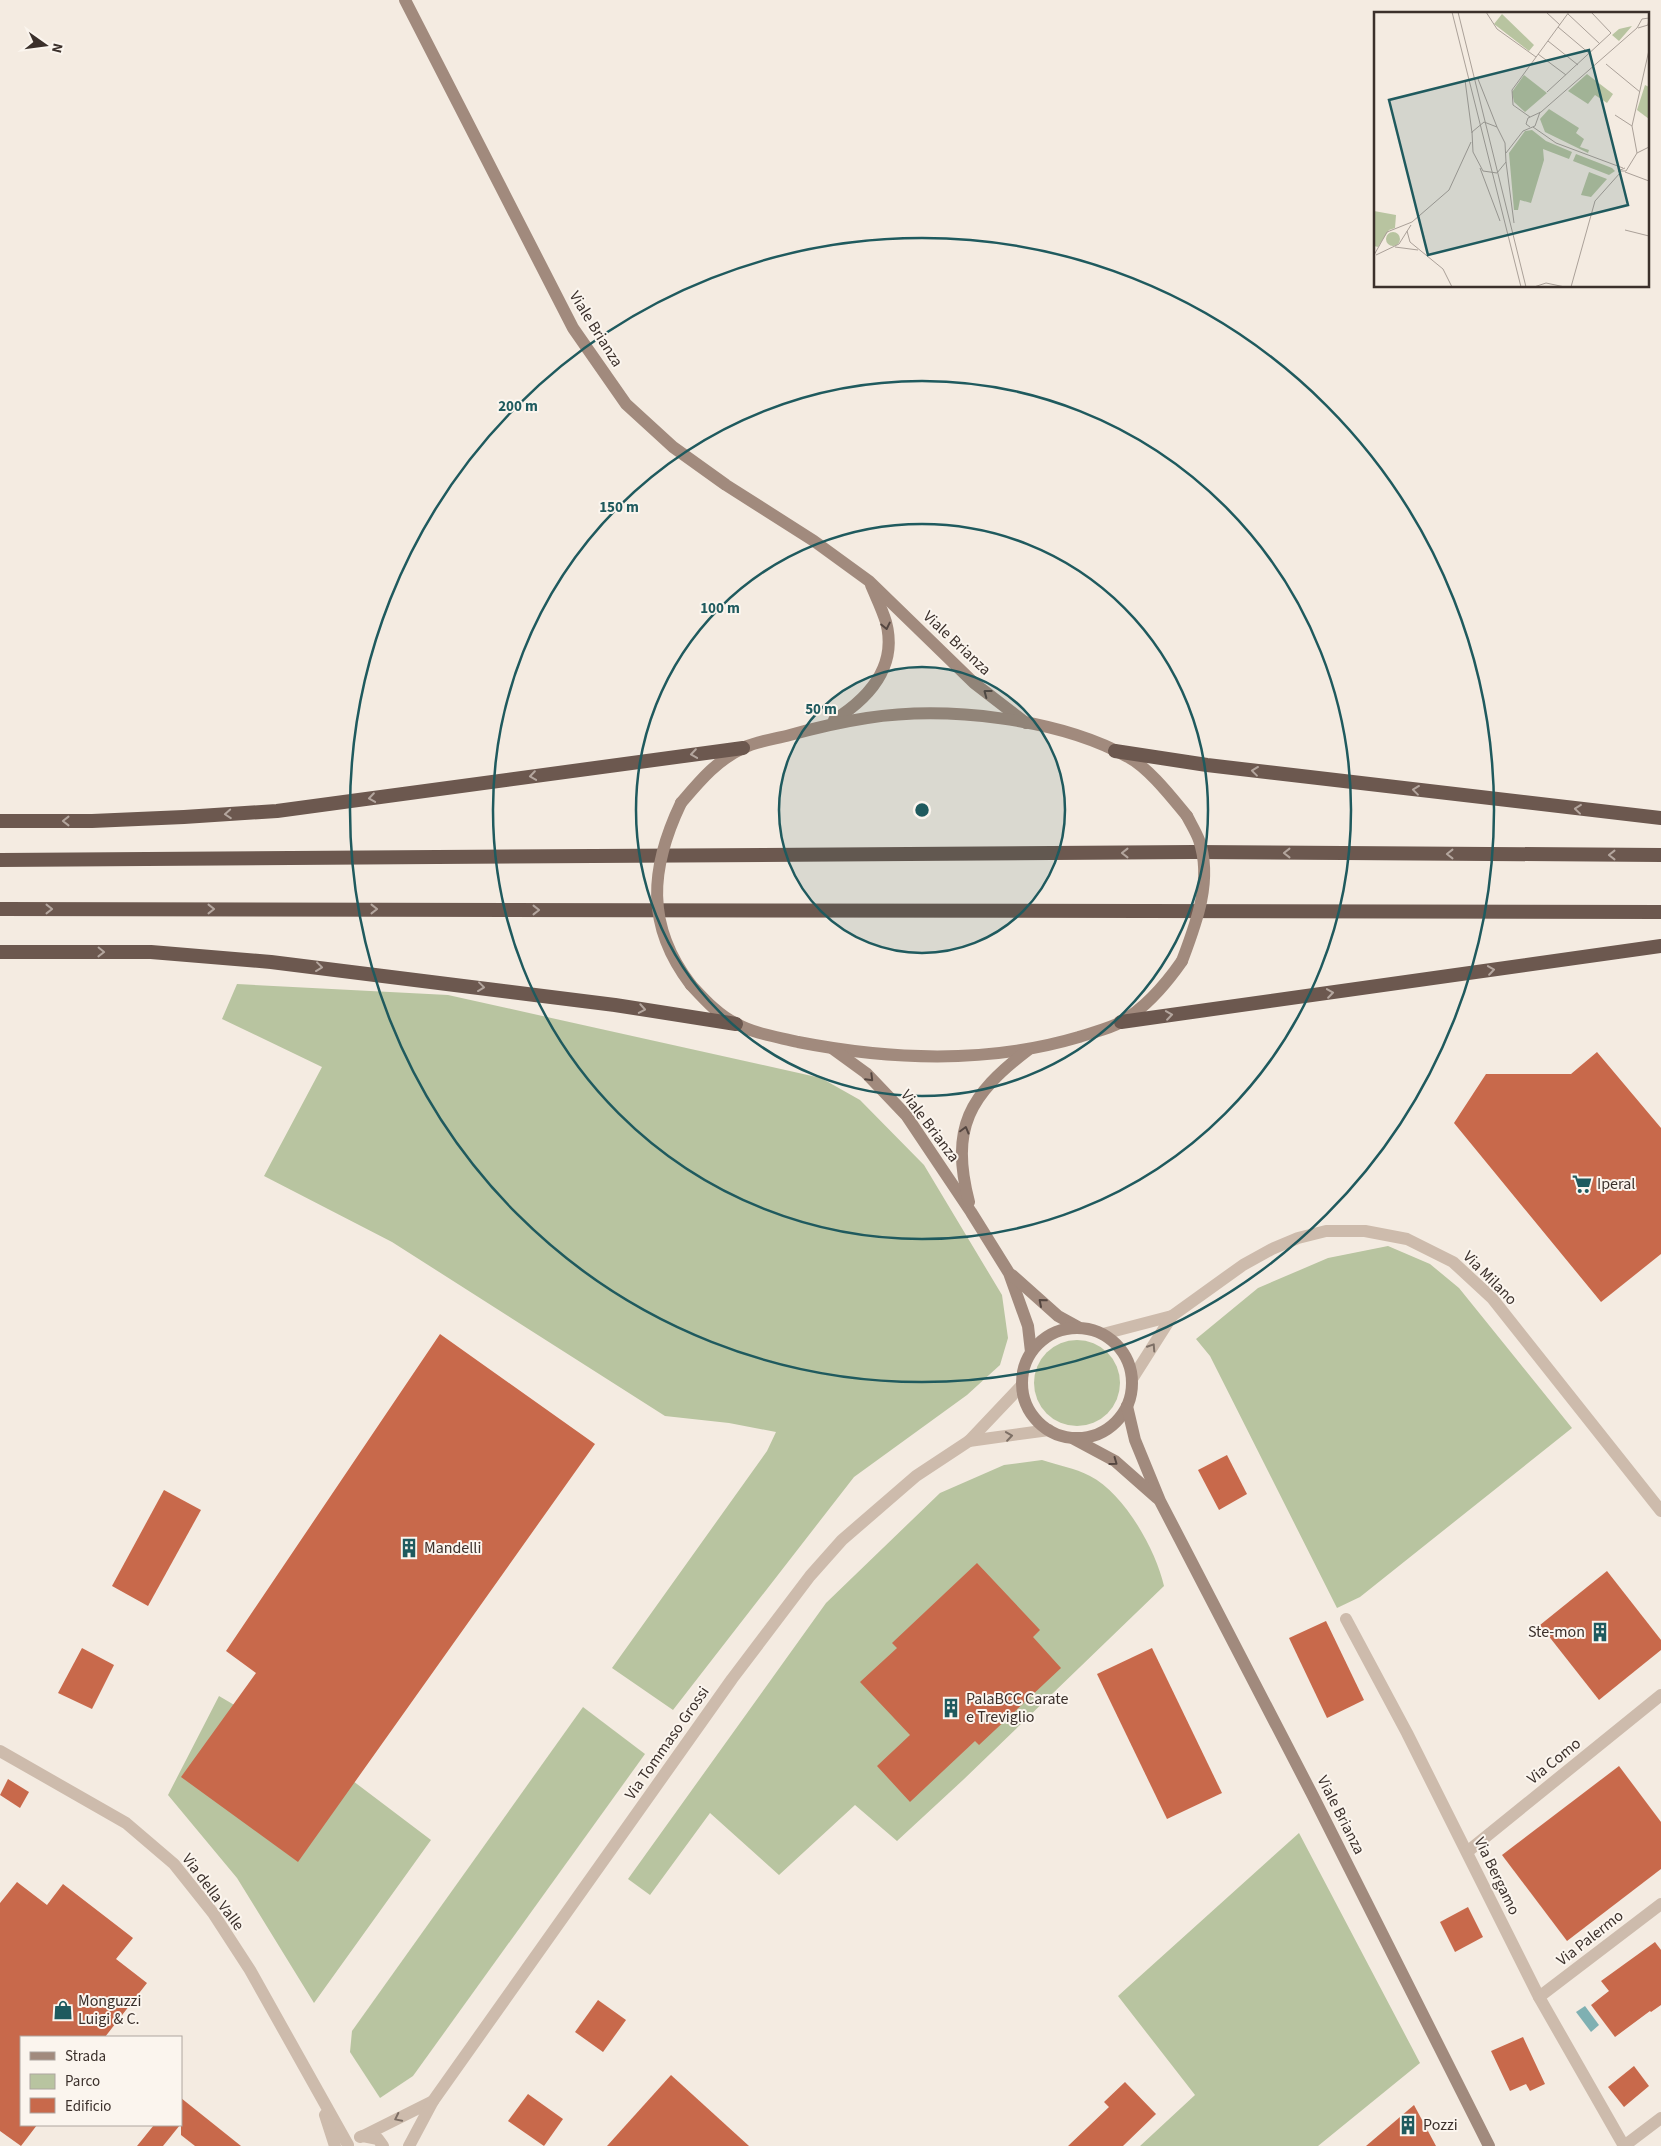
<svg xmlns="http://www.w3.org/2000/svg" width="1661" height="2146" font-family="'Source Sans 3',sans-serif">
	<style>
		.green { fill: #b8c4a0 }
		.water { fill: #7fb0b2 }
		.building { fill: #c8694b }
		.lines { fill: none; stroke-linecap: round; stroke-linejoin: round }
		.minor { stroke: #cdbbac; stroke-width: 12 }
		.secondary { stroke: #a18a7d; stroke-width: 12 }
		.trunk { stroke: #6c584f; stroke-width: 14 }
		.secondary-bridge { stroke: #a18a7d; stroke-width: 12 }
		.oneway { stroke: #544640 }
		.oneway2 { stroke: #b4a69e }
		.oneway3 { stroke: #7d6f65 }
		.ring { fill: none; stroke: #1f5a5e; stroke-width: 2.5 }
		.labels { text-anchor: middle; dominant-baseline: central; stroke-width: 4; stroke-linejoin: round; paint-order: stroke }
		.street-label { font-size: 16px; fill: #3b302b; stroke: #fbf5ee }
		.poi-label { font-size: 16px; fill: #3b302b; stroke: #fbf5ee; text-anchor: start }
		.inset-road { fill: none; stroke: #aaa098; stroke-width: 1 }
		.view { fill: #1f5a5e; fill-opacity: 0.15; stroke: #1f5a5e; stroke-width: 2.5 }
		.inset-edge { fill: none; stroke: #3b302b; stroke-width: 2.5 }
		.centre { fill: #1f5a5e; stroke: #fbf5ee; stroke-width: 2.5 }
		.ring-label { font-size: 15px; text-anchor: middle; font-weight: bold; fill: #1f5a5e; stroke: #fbf5ee; stroke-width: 4; stroke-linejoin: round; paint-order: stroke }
	</style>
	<rect width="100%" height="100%" fill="#f4ebe1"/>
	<g class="green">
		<path d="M 237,984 L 448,995 L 821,1078 L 860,1100 L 924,1165 L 1002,1295 L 1008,1338 L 1000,1365 L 967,1395 L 854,1477 L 673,1710 L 612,1668 L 767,1451 L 776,1432 L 729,1423 L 665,1416 L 392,1242 L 264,1176 L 322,1067 L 222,1019 Z"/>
		<path d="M 1388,1246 L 1430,1264 L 1459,1288 L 1572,1428 L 1360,1597 L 1337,1608 L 1210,1356 L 1196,1339 L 1258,1288 L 1328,1258 Z"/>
		<circle cx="1077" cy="1383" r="43"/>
		<path d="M 1042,1460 C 1057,1465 1075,1468 1090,1476 C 1124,1493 1156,1550 1164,1586 L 963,1780 L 897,1841 L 855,1805 L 779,1875 L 710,1813 L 650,1895 L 628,1879 L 826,1603 L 940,1493 L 1004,1465 Z"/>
		<path d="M 219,1696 L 316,1753 L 431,1840 L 314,2003 L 237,1878 L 168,1795 Z"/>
		<path d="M 583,1707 L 645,1754 L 413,2076 L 380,2098 L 350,2052 L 352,2031 Z"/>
		<path d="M 1299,1833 L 1420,2063 L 1318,2146 L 1140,2146 L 1195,2095 L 1118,1996 Z"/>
	</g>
	<path class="water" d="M 1585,2006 L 1599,2025 L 1591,2032 L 1576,2012 Z"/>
	<g class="building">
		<path d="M 1597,1052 L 1661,1128 L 1661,1254 L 1601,1302 L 1454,1123 L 1486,1074 L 1571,1074 Z"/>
		<path d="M 440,1334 L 595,1444 L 298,1862 L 181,1777 L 256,1673 L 226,1651 Z"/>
		<path d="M 1227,1455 L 1247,1494 L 1219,1510 L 1198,1470 Z"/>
		<path d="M 164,1490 L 201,1510 L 148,1606 L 112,1586 Z"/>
		<path d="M 977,1563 L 1040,1630 L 1033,1637 L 1061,1668 L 979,1745 L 975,1741 L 910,1802 L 877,1766 L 910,1735 L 860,1682 L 897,1648 L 892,1643 Z"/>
		<path d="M 1607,1571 L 1661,1640 L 1661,1650 L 1599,1700 L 1540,1625 Z"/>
		<path d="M 1326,1621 L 1364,1700 L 1327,1718 L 1289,1638 Z"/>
		<path d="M 82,1648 L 114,1665 L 92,1709 L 58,1693 Z"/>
		<path d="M 1152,1648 L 1222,1793 L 1167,1819 L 1097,1674 Z"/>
		<path d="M 1619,1766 L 1661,1822 L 1661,1869 L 1567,1941 L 1502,1855 Z"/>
		<path d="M 8,1779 L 29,1792 L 20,1808 L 0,1795 Z"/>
		<path d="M 17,1882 L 47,1905 L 63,1884 L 133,1938 L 116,1959 L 147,1983 L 105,2037 L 21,2037 L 21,2125 L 37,2125 L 21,2146 L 0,2131 L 0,1903 Z"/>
		<path d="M 1468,1907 L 1483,1937 L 1455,1952 L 1440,1922 Z"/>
		<path d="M 1655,1942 L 1661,1950 L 1661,2005 L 1651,2012 L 1650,2011 L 1615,2037 L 1591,2005 L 1609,1991 L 1601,1981 Z"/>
		<path d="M 598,2000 L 626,2020 L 603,2052 L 575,2032 Z"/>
		<path d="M 1523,2037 L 1545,2084 L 1530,2091 L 1526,2084 L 1510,2091 L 1491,2051 Z"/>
		<path d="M 1634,2066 L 1649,2086 L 1624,2107 L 1608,2087 Z"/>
		<path d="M 671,2075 L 749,2146 L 607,2146 Z"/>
		<path d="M 1125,2082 L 1156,2114 L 1123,2146 L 1068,2146 L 1109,2107 L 1104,2102 Z"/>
		<path d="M 528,2094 L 563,2119 L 544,2146 L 508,2121 Z"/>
		<path d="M 181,2098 L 241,2146 L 195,2146 L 181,2135 Z"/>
		<path d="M 1414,2105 L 1436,2146 L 1366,2146 Z"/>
		<path d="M 154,2125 L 180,2125 L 163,2146 L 137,2146 Z"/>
	</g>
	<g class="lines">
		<g class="minor">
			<path d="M 1103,1334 L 1172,1316"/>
			<path d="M 1132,1379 L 1172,1316 L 1243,1265 L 1272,1249 L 1298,1238 L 1326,1231 L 1365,1231 L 1407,1239 L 1453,1262 L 1492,1298 L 1661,1511"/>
			<path d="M 969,1441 L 1049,1430"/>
			<path d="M 1346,1619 L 1407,1733 L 1539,1997 L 1624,2146"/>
			<path d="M 0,1751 L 126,1823 L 174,1864 L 213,1913 L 250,1970 L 348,2145"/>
			<path d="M 1467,1852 L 1661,1695"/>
			<path d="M 1539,1997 L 1661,1904"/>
			<path d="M 325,2115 L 335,2146"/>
			<path d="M 363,2136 L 433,2101"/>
			<path d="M 360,2137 L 363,2136 L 378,2139 L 383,2146"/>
			<path d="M 409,2146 L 433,2101 L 732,1679 L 810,1576 L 842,1540 L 916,1476 L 969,1441 L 1022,1385"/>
			<path d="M 1624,2146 L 1661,2118"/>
		</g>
		<g class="secondary">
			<path d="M 405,0 L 573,328 L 626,404 L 673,447 L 726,485 L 814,541 L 869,581 L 974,683 L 1026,723"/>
			<path d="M 834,720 C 869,698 898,667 886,622 C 882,609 876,597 871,585"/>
			<path d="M 681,803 C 699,782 717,760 743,748 C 757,741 775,739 790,735 C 815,728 841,722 867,718 C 946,706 1058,718 1128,757 C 1149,768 1172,798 1187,816"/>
			<path d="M 691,985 C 704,999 719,1016 737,1024 C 755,1034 778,1037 798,1042 C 890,1060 988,1064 1079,1037 C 1093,1032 1109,1029 1121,1022 C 1147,1007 1166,984 1182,961"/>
			<path d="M 833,1049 L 866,1073 L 906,1115 L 971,1212 L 1009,1273 L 1028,1326 L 1031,1352"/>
			<path d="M 969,1202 C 950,1128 969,1095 1028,1050"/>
			<path d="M 1012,1275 L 1058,1316 L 1078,1327"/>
			<circle cx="1077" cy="1383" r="55"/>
			<path d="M 1127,1406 L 1135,1440 L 1160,1501 L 1313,1796 L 1489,2146"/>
			<path d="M 1074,1439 L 1115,1461 L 1157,1498"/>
		</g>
		<g class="trunk">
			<path d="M 1115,751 L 1207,765 L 1661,818"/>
			<path d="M 0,821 L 92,821 L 184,817 L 277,811 L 743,748"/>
			<path d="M 0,860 L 1194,852 L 1661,855"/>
			<path d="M 0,909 L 1661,912"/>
			<path d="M 0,952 L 151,952 L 271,962 L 615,1005 L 736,1024"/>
			<path d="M 1121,1022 L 1661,946"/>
		</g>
		<g class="secondary-bridge">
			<path d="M 681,803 C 650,868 645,925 691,985"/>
			<path d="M 1182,961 C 1196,924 1213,880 1199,840 C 1196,832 1191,824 1187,816"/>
		</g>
	</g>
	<defs><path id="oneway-chevron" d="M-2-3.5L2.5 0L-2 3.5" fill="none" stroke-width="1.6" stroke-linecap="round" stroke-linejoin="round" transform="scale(1.25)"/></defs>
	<g class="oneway">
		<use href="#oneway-chevron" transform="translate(886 626) rotate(78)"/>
		<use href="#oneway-chevron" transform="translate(987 693) rotate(-143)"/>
		<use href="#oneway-chevron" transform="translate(870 1078) rotate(45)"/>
		<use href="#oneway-chevron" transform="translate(965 1130) rotate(-75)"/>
		<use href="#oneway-chevron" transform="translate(1042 1302) rotate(-139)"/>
		<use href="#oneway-chevron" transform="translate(1114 1462) rotate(36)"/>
	</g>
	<g class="oneway2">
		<use href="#oneway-chevron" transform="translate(694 754) rotate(172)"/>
		<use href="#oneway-chevron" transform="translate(1255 771) rotate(-173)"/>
		<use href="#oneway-chevron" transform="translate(533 776) rotate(172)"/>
		<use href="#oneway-chevron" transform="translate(1416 790) rotate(-173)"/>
		<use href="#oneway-chevron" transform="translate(372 798) rotate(172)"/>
		<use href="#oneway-chevron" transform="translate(1578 809) rotate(-174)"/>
		<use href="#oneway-chevron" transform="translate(228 814) rotate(176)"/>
		<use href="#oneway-chevron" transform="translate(66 821) rotate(-180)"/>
		<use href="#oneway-chevron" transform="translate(1125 853) rotate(180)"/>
		<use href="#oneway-chevron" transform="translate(1287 853) rotate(-180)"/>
		<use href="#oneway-chevron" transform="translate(1450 854) rotate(-180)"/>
		<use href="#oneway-chevron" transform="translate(1612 855) rotate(-180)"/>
		<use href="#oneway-chevron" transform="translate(49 909)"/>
		<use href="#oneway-chevron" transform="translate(211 909)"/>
		<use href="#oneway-chevron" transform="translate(374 909)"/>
		<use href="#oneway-chevron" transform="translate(536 910)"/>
		<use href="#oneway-chevron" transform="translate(101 952) rotate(1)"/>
		<use href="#oneway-chevron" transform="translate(319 967) rotate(7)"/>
		<use href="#oneway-chevron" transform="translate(1491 970) rotate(-8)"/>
		<use href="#oneway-chevron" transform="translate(481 987) rotate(7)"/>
		<use href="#oneway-chevron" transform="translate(1330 993) rotate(-8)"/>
		<use href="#oneway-chevron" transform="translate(642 1009) rotate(10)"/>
		<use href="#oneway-chevron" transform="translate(1169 1015) rotate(-8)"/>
	</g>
	<g class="oneway3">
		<use href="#oneway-chevron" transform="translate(1152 1347) rotate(-57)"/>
		<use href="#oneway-chevron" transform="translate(1009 1436) rotate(-8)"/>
		<use href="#oneway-chevron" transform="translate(398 2118) rotate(154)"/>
	</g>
	<circle cx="922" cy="810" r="143" fill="#1f5a5e" fill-opacity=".12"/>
	<g class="ring">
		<circle cx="922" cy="810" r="143"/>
		<circle cx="922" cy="810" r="286"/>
		<circle cx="922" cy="810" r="429"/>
		<circle cx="922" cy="810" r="572"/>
	</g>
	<defs>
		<symbol id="supermarket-bare" viewBox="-9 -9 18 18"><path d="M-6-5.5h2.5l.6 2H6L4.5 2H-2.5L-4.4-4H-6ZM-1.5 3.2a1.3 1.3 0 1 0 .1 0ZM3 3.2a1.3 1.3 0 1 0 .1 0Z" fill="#1f5a5e" stroke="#fbf5ee" stroke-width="2.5" paint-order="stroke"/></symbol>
		<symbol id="building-bare" viewBox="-9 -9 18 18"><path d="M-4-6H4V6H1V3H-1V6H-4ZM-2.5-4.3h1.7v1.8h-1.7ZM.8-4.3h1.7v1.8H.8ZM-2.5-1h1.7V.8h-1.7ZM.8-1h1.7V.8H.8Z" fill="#1f5a5e" stroke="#fbf5ee" stroke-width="2.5" paint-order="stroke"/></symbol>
		<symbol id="shop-bare" viewBox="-9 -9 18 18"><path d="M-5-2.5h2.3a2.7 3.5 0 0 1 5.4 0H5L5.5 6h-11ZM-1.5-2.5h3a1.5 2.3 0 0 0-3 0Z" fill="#1f5a5e" stroke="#fbf5ee" stroke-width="2.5" paint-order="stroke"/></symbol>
	</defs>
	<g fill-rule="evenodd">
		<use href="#supermarket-bare" x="1568" y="1170" width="28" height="28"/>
		<use href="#building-bare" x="395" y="1534" width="28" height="28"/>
		<use href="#building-bare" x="1586" y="1618" width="28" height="28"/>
		<use href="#building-bare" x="937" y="1694" width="28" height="28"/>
		<use href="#shop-bare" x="49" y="1996" width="28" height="28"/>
		<use href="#building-bare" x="1394" y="2111" width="28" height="28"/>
	</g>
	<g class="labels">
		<g class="street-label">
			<text transform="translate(596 329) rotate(58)">Viale Brianza</text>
			<text transform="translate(957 643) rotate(43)">Viale Brianza</text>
			<text transform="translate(930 1126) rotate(53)">Viale Brianza</text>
			<text transform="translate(1490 1278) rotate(45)">Via Milano</text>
			<text transform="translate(667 1743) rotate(-55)">Via Tommaso Grossi</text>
			<text transform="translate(1554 1761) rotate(-39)">Via Como</text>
			<text transform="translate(1341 1815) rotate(63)">Viale Brianza</text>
			<text transform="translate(1497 1876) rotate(64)">Via Bergamo</text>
			<text transform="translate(213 1892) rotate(53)">Via della Valle</text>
			<text transform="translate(1590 1938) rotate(-38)">Via Palermo</text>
		</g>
		<g class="poi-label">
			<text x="1597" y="1184">Iperal</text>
			<text x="424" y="1548">Mandelli</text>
			<text x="1585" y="1632" text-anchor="end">Ste-mon</text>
			<text x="966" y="1699">PalaBCC Carate<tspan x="966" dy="18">e Treviglio</tspan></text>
			<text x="78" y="2001">Monguzzi<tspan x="78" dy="18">Luigi &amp; C.</tspan></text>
			<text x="1423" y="2125">Pozzi</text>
		</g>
	</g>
	<g transform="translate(1374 12)">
		<rect width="275" height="275" fill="#f4ebe1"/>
		<path d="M 128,2 L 160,33 L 155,39 L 120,12 ZM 258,14 L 245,29 L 238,23 L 245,17 ZM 213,62 L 239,82 L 233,91 L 221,83 L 214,92 L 194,79 ZM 150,63 L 173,81 L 151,100 L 140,90 L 138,80 ZM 271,73 L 275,75 L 275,107 L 263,98 ZM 175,97 L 205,116 L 202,121 L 210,127 L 206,135 L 215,138 L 214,141 L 171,120 L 166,107 ZM 158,118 L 172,129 L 198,140 L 195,147 L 169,137 L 170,148 L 157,191 L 146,188 L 144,198 L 140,198 L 135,141 L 151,119 ZM 202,142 L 238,156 L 241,159 L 235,163 L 199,149 ZM 215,160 L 233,167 L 217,185 L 207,183 ZM 0,199 L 22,203 L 21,216 L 15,218 L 4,235 L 0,234 ZM12 227a7 7 0 1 1 14 0a7 7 0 1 1-14 0Z" fill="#b8c4a0"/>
		<path class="inset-road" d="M 78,0 L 147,275M 84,0 L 152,275M 112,0 L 123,17 L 162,45M 172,0 L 186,13M 194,2 L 226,32M 184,15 L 216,42M 264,16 L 274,13 L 275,7M 174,29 L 204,53M 164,42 L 192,63M 232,52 L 266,80M 104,67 L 123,115M 91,68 L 98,121M 173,80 L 237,21 L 217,0M 241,103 L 258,114M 156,105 L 139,93 L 138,78 L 195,0M 110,110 L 123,115 L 131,131 L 132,150 L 123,161 L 109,159 L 99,140 L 98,120 ZM 156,115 L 152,112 L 154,106 L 167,100 L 263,16 L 268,7 L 275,6M 159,115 L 182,131 L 249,156M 132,141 L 149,119 L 161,114 L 166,100M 263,141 L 258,114 L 275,38M 132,150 L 140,211M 106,156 L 126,209M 251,156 L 244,159 L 252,159 L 263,141 L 275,135M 251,160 L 275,169M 251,218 L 275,224M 33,219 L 36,230 L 69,257 L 78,275M 21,235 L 44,238M 0,243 L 13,220 L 38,210 L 75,178 L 97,130M 2,243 L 25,232 L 37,213M 160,275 L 172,271 L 191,275M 197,275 L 221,189 L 246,161"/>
		<path class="view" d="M 215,38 L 254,193 L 54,243 L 15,88 Z"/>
		<rect width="275" height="275" class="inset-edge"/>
	</g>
	<circle cx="922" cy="810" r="8" class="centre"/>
	<g class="ring-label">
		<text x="518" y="411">200 m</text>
		<text x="619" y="512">150 m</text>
		<text x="720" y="613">100 m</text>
		<text x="821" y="714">50 m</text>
	</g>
	<rect x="20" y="2036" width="162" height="90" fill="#fbf5ee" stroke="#aea6a0"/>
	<rect x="30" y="2052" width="25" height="8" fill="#a18a7d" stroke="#aea6a0"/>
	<text x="65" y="2061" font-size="15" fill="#3b302b">Strada</text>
	<rect x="30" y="2074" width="25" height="15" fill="#b8c4a0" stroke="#aea6a0"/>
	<text x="65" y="2086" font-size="15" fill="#3b302b">Parco</text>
	<rect x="30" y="2098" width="25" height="15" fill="#c8694b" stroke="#aea6a0"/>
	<text x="65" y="2111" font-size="15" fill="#3b302b">Edificio</text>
	<g transform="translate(45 45) rotate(104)" stroke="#fbf5ee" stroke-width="4" paint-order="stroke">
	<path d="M0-4L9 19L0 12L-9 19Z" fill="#3b302b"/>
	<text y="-8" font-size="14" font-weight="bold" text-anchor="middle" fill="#3b302b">N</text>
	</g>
</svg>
